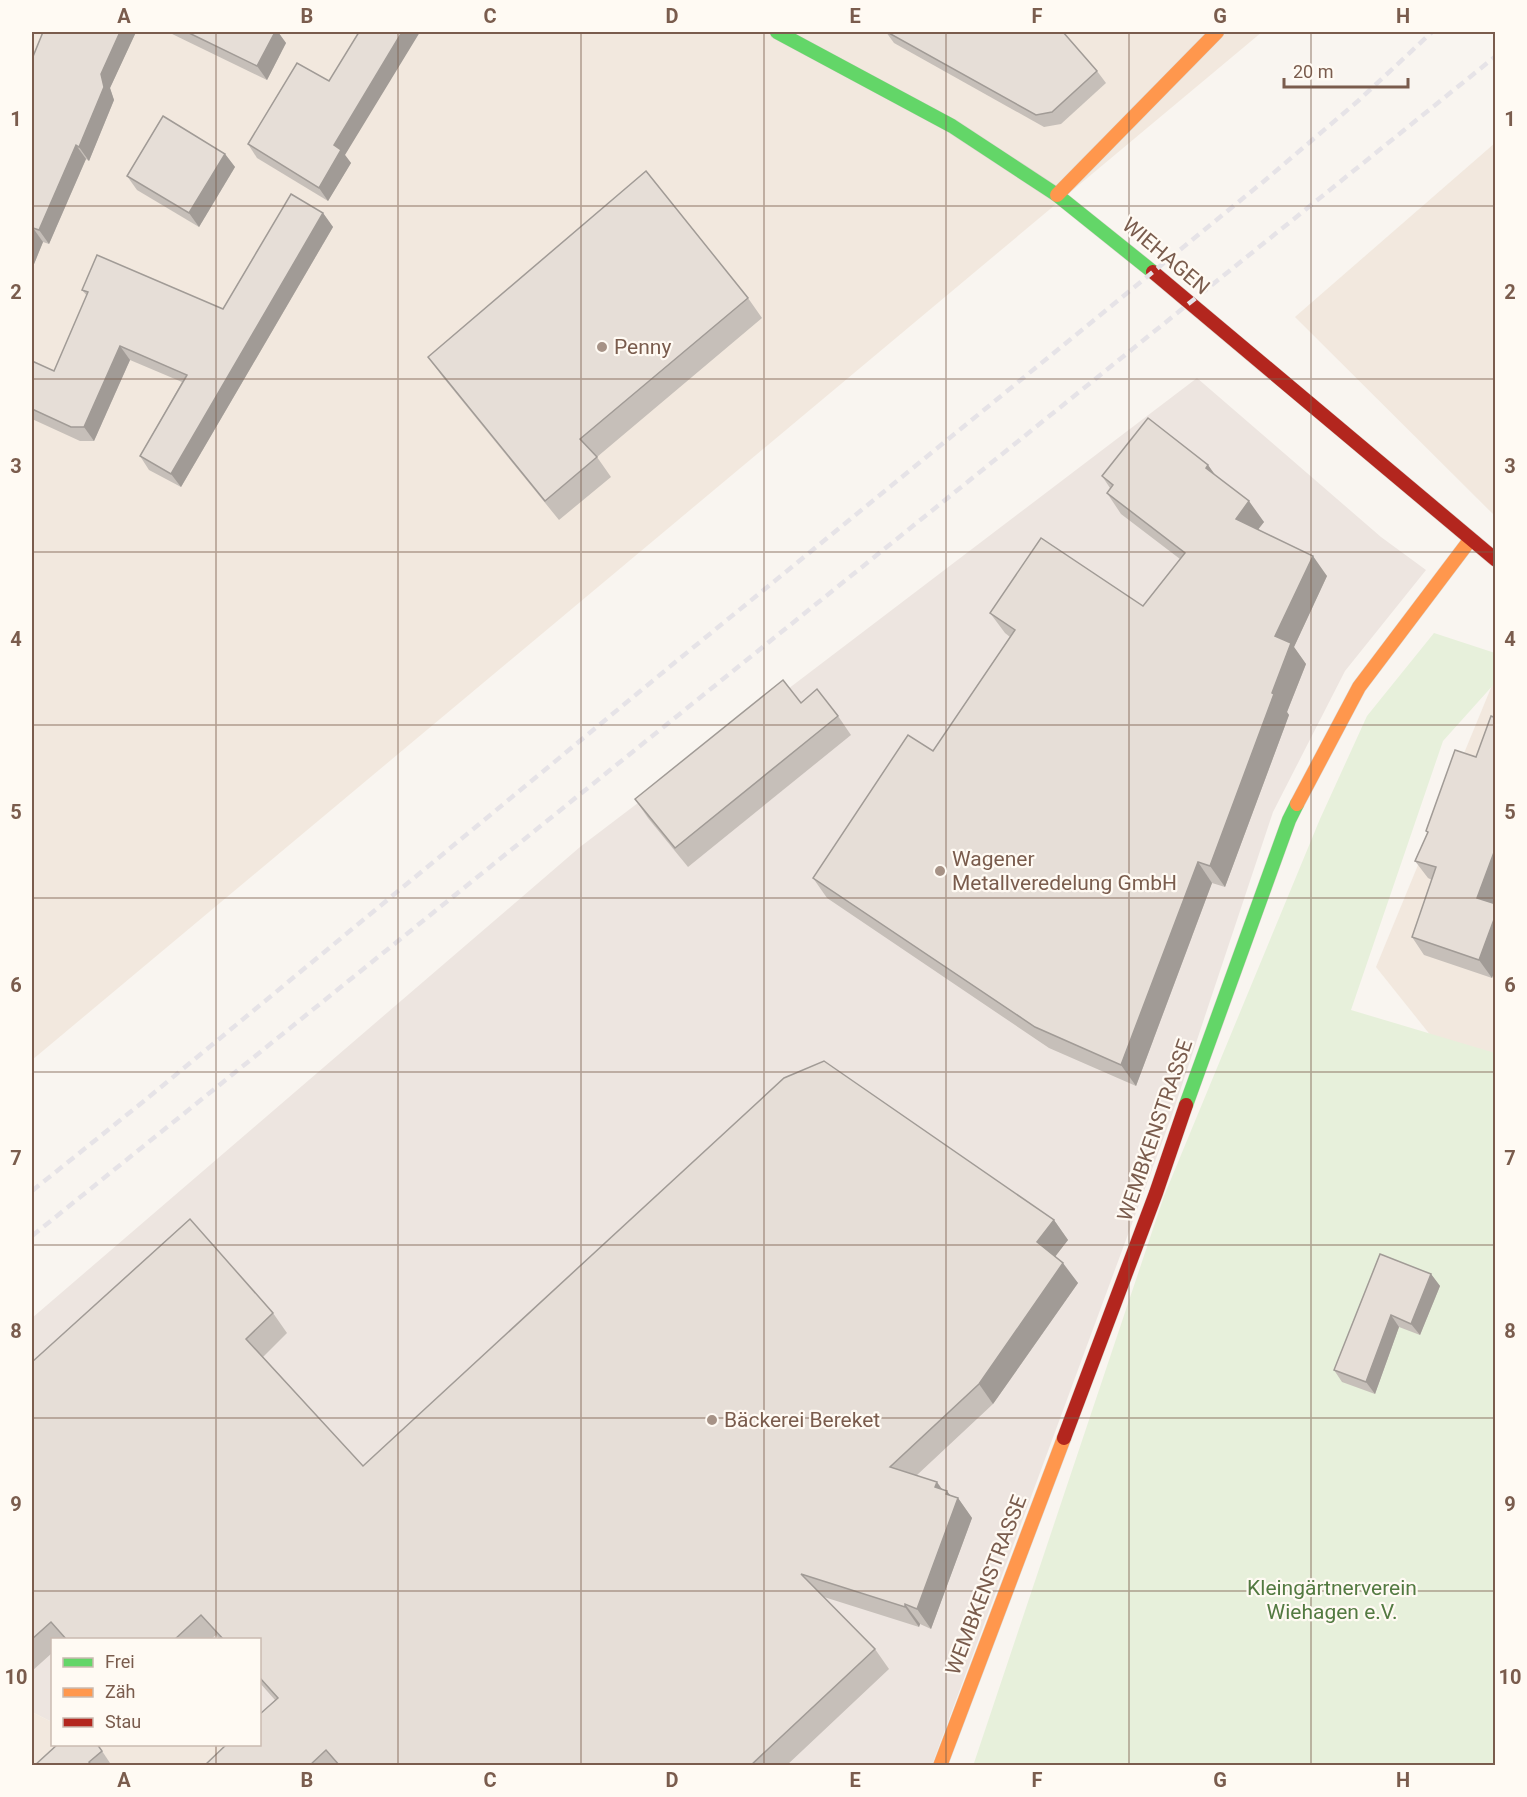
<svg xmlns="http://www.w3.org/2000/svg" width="1527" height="1797" font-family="Roboto,sans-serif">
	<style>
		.residential { fill: #f2e8de }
		.industrial { fill: #ede5e0 }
		.green { fill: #e7f0db }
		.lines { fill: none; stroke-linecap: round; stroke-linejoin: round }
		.fast-casing { stroke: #d9d2cb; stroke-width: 15 }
		.slow-casing { stroke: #d9d2cb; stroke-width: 15 }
		.jam-casing { stroke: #d9d2cb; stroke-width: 15 }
		.fast { stroke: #63d668; stroke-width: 14 }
		.slow { stroke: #ff974d; stroke-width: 14 }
		.jam { stroke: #b3261e; stroke-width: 14 }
		.rail { stroke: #e6e3e7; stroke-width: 4.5; stroke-dasharray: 9 6; stroke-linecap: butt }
		.wall { fill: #c6bfb9 }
		.shaded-wall { fill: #a19b96 }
		.building { fill: #e6ded7; stroke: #a19b96; stroke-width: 1.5 }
		.grid { fill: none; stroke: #7a5c4d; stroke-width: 1.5; stroke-opacity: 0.55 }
		.poi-dot { fill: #a69286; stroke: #fffaf3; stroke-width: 2 }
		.labels { text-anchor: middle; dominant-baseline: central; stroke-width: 4.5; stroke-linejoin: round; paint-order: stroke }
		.street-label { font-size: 21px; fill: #7a5c4d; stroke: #fffaf3 }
		.poi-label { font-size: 21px; fill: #7a5c4d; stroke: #fffaf3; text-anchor: start }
		.park-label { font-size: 21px; fill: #537a41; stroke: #fffaf3 }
		.neatline { fill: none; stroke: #7a5c4d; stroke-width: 2 }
		.grid-label { font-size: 20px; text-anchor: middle; font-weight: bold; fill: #7a5c4d }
	</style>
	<rect width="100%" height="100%" fill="#f9f5f0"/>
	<g class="residential">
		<path d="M 32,32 L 1262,32 L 32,1060 Z"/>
		<path d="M 1495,143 L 1495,516 L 1295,317 Z"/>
		<path d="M 1495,678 L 1495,1116 L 1376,967 Z"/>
		<path d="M 32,1712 L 52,1722 L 52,1744 L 259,1745 L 279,1765 L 32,1765 Z"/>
	</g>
	<path class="industrial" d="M 1197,378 L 1381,537 L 1426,570 L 1345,671 L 1273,812 L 1171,1118 L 932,1765 L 279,1765 L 260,1744 L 260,1640 L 52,1640 L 52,1722 L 32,1712 L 32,1318 L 580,847 Z"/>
	<path class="green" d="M 1434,633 L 1495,653 L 1495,683 L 1443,741 L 1351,1010 L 1495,1053 L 1495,1765 L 973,1766 L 1164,1196 L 1320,819 L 1367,716 Z"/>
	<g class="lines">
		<defs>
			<g id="fast">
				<path d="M 777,32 L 952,126 L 1057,195 L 1153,272"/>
				<path d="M 1186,1105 L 1289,820 L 1297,804"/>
			</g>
			<g id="slow">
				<path d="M 1057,195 L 1217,32"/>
				<path d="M 1297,804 L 1359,687 L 1470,540"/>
				<path d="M 940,1766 L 1064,1438"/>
			</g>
			<g id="jam">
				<path d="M 1153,272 L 1496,560"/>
				<path d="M 1064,1438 L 1156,1193 L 1186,1105"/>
			</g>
		</defs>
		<use href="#fast" class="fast-casing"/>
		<use href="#slow" class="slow-casing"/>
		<use href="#jam" class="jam-casing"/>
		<use href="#fast" class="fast"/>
		<use href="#slow" class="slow"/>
		<use href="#jam" class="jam"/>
		<g class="rail">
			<path d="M 32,1191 L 144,1101 L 673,664 L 1263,182 L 1358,101 L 1432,32"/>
			<path d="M 32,1236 L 1496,56"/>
		</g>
	</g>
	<g class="wall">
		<path d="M 43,32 L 136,32 L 110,88 L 114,100 L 89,161 L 86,159 L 49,244 L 43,242 L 32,269 L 32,59 Z"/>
		<path d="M 168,32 L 278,32 L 286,43 L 267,80 Z"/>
		<path d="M 886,32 L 1097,71 L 1106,83 L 1061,124 L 1044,127 L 894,43 Z"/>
		<path d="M 248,144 L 345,155 L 351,163 L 328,201 L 257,158 Z"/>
		<path d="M 225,154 L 235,167 L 199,227 L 137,190 L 127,176 Z"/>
		<path d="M 323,213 L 333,227 L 181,487 L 149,470 L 140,456 L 182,382 L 130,360 L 94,441 L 80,441 L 32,419 L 32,361 L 54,371 L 87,296 L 82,290 L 223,309 Z"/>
		<path d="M 748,298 L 762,318 L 597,457 L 611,477 L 559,520 L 442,376 L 428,357 Z"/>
		<path d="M 1208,465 L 1215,475 L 1264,522 L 1258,529 L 1327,576 L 1294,647 L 1306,664 L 1287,712 L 1289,715 L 1225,887 L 1212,883 L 1136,1086 L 1049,1048 L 827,898 L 813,878 L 933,751 L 1010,637 L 1005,633 L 990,613 L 1143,606 L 1180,559 L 1121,514 L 1107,493 L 1110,488 L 1102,476 Z"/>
		<path d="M 801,703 L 838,716 L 851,735 L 688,867 L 648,818 L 635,799 Z"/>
		<path d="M 1476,757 L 1494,903 L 1496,904 L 1496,967 L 1492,978 L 1424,955 L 1412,937 L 1432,880 L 1428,878 L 1415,861 L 1428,833 L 1426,831 Z"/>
		<path d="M 1054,1220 L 1068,1240 L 1055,1256 L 1078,1283 L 993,1404 L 917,1475 L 942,1489 L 950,1495 L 958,1498 L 972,1518 L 931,1629 L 920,1624 L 919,1627 L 824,1597 L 875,1649 L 889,1669 L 786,1766 L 204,1766 L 275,1700 L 260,1683 L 260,1640 L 220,1640 L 216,1635 L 210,1640 L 52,1640 L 52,1653 L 32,1671 L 32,1362 L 273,1313 L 287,1333 L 263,1357 L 363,1466 Z"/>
		<path d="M 1431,1274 L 1440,1286 L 1420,1335 L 1399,1327 L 1375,1394 L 1342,1382 L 1334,1370 Z"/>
		<path d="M 102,1751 L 112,1766 L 34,1766 Z"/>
	</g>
	<g class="shaded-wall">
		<path d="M 120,32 L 136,32 L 110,88 L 114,100 L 89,161 L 79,147 L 101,74 Z"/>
		<path d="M 275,32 L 278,32 L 286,43 L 267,80 L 257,66 Z"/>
		<path d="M 402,32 L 420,32 L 345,155 L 351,163 L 328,201 L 319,188 L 334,145 Z"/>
		<path d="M 76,145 L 86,159 L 49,244 L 39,230 Z"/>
		<path d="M 225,154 L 235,167 L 199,227 L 189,213 Z"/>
		<path d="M 323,213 L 333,227 L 181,487 L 171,474 Z"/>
		<path d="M 33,228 L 43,242 L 32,269 L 32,232 Z"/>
		<path d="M 120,346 L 130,360 L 94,441 L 84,427 Z"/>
		<path d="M 1208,465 L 1223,486 L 1206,468 Z"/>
		<path d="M 1249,501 L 1264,522 L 1250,540 L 1236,519 Z"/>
		<path d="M 1313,556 L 1327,576 L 1294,647 L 1306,664 L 1287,712 L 1289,715 L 1225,887 L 1210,866 L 1272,693 L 1275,636 Z"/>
		<path d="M 32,570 L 34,574 L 32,580 Z"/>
		<path d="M 1496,847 L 1496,900 L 1490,916 L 1477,898 Z"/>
		<path d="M 1198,862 L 1212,883 L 1136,1086 L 1121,1065 Z"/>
		<path d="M 1496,914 L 1496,967 L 1492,978 L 1479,960 Z"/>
		<path d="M 1054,1220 L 1068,1240 L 1051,1262 L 1037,1242 Z"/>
		<path d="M 1063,1263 L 1078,1283 L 993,1404 L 979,1384 Z"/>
		<path d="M 1431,1274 L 1440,1286 L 1420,1335 L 1411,1324 Z"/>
		<path d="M 1391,1315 L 1399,1327 L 1375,1394 L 1366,1382 Z"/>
		<path d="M 937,1482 L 951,1502 L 935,1487 Z"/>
		<path d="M 947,1491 L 956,1503 L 958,1498 L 972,1518 L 931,1629 L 917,1609 Z"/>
		<path d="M 905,1604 L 920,1624 L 919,1627 L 905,1607 Z"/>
	</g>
	<g class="building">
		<path d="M 43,32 L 120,32 L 101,74 L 104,87 L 79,147 L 76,145 L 39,230 L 33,228 L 32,232 L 32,59 Z"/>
		<path d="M 187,32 L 275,32 L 257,66 Z"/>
		<path d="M 359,32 L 402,32 L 334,145 L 341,150 L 319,188 L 248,144 L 297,63 L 329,81 Z"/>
		<path d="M 887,32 L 1063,32 L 1097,71 L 1052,112 L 1036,115 Z"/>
		<path d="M 163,116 L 225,154 L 189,213 L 127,176 Z"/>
		<path d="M 646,171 L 748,298 L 580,439 L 597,457 L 545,501 L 428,357 Z"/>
		<path d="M 291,194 L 323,213 L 171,474 L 140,456 L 187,375 L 120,346 L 84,427 L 71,427 L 32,409 L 32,361 L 54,371 L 88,292 L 82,290 L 97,255 L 223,309 Z"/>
		<path d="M 1148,418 L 1208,465 L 1206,468 L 1249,501 L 1236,519 L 1313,556 L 1275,636 L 1291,643 L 1272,693 L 1274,694 L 1210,866 L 1198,862 L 1121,1065 L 1035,1027 L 813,878 L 908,735 L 933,751 L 1015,630 L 990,613 L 1041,538 L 1143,606 L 1185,553 L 1107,493 L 1113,485 L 1102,476 Z"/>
		<path d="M 783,680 L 801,703 L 817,689 L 838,716 L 675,848 L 635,799 Z"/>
		<path d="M 1491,716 L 1496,718 L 1496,847 L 1477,898 L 1496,904 L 1496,914 L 1479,960 L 1412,937 L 1436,867 L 1415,861 L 1428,832 L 1426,831 L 1455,750 L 1476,757 Z"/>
		<path d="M 824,1061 L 1054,1220 L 1037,1242 L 1063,1263 L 979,1384 L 890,1467 L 937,1482 L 935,1487 L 947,1491 L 946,1494 L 958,1498 L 917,1609 L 905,1604 L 905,1607 L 801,1574 L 875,1649 L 750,1766 L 340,1766 L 326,1750 L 309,1766 L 204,1766 L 227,1744 L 260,1744 L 260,1714 L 278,1698 L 260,1678 L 260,1640 L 224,1640 L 201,1615 L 174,1640 L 67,1640 L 51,1622 L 32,1639 L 32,1362 L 190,1219 L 273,1313 L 246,1339 L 363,1466 L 784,1078 Z"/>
		<path d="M 1380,1254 L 1431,1274 L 1411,1324 L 1391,1315 L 1366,1382 L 1334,1370 Z"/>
		<path d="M 58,1744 L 97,1744 L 102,1751 L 89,1762 L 92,1766 L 34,1766 Z"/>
	</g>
	<path class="grid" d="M 216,32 L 216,1640M 398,32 L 398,1766M 581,32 L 581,1766M 764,32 L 764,1766M 946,32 L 946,1766M 1129,32 L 1129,1766M 1311,32 L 1311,1766M 32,206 L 1496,206M 32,379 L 1496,379M 32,552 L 1496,552M 32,725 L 1496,725M 32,898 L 1496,898M 32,1072 L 1496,1072M 32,1245 L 1496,1245M 32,1418 L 1496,1418M 32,1591 L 1496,1591M 216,1744 L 216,1766"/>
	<g class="poi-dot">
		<circle cx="602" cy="347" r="6"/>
		<circle cx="940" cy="871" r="6"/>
		<circle cx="712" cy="1420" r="6"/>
	</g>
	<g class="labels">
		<g class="street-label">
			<text transform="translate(1166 256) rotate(40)">WIEHAGEN</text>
			<text transform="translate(1155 1130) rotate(-71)">WEMBKENSTRASSE</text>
			<text transform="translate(986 1585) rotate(-69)">WEMBKENSTRASSE</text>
		</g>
		<g class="poi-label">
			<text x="614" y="347">Penny</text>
			<text x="952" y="859">Wagener<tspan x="952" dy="24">Metallveredelung GmbH</tspan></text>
			<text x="724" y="1420">Bäckerei Bereket</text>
		</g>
		<g class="park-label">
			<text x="1332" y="1588">Kleingärtnerverein<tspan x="1332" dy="24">Wiehagen e.V.</tspan></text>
		</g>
	</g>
	<rect width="1527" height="1797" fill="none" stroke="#fffaf3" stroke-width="66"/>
	<rect x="51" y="1638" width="210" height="108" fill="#fffaf3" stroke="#cabbb1" stroke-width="1.5"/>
	<rect x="63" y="1658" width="30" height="9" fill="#63d668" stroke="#cabbb1" stroke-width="1.5"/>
	<text x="105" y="1668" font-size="18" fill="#7a5c4d">Frei</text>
	<rect x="63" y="1688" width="30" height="9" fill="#ff974d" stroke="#cabbb1" stroke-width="1.5"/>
	<text x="105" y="1698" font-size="18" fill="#7a5c4d">Zäh</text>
	<rect x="63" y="1718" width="30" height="9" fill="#b3261e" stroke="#cabbb1" stroke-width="1.5"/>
	<text x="105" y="1728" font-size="18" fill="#7a5c4d">Stau</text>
	<path d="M1284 78v9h124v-9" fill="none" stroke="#7a5c4d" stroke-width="3"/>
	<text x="1293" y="78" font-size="18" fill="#7a5c4d" stroke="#fffaf3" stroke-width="4.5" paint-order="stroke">20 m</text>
	<rect x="33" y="33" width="1461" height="1731" class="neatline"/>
	<g class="grid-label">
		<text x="124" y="23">A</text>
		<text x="307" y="23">B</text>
		<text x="490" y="23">C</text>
		<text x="672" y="23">D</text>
		<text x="855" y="23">E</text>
		<text x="1037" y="23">F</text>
		<text x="1220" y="23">G</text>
		<text x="1403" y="23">H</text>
		<text x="16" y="126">1</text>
		<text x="1510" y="126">1</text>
		<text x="16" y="299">2</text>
		<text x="1510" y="299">2</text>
		<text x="16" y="473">3</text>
		<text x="1510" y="473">3</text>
		<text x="16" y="646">4</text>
		<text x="1510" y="646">4</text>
		<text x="16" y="819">5</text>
		<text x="1510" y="819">5</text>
		<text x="16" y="992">6</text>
		<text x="1510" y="992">6</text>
		<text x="16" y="1165">7</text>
		<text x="1510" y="1165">7</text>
		<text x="16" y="1338">8</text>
		<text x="1510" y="1338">8</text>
		<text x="16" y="1511">9</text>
		<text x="1510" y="1511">9</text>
		<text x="16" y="1684">10</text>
		<text x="1510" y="1684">10</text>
		<text x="124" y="1787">A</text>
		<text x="307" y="1787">B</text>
		<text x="490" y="1787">C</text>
		<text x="672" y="1787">D</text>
		<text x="855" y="1787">E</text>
		<text x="1037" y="1787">F</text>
		<text x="1220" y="1787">G</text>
		<text x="1403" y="1787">H</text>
	</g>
</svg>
